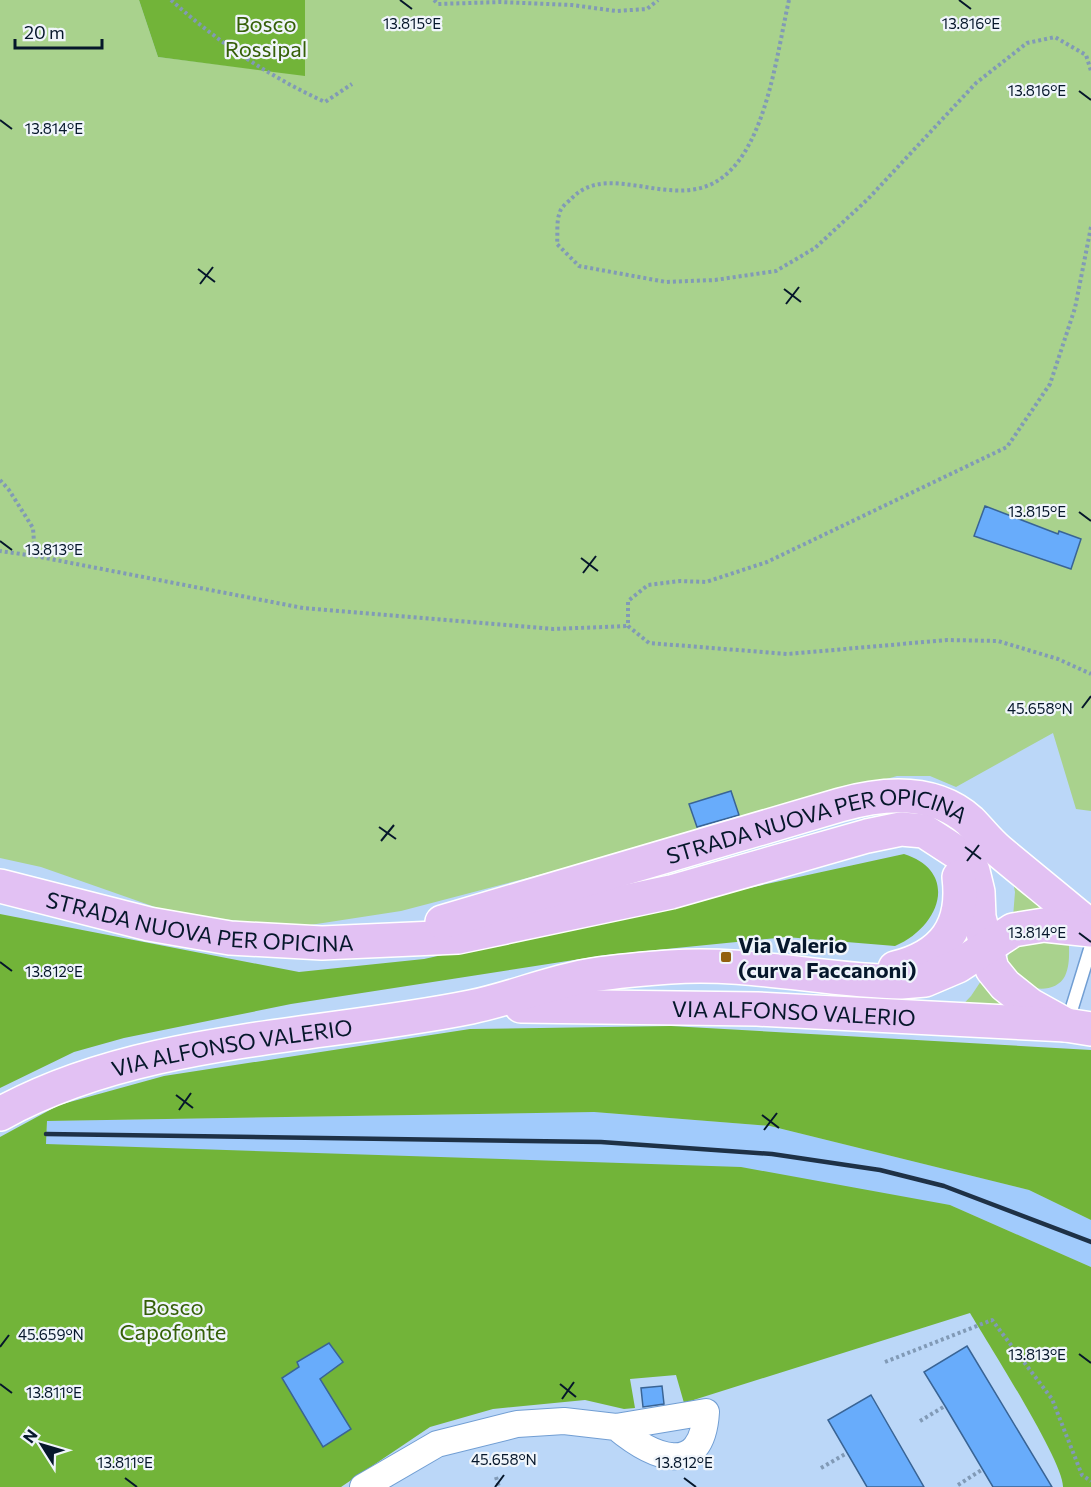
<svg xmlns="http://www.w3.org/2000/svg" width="1091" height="1487" font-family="Commissioner,sans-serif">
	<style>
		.built { fill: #a1cbfc }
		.green { fill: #a9d28d }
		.forest { fill: #72b439 }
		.building { fill: #68acfb; stroke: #396495; stroke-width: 1.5 }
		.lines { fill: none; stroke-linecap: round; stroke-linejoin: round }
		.lane-casing { stroke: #719ed3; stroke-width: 15 }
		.street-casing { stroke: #719ed3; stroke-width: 28 }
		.primary-casing { stroke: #fff; stroke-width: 36 }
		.path { stroke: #819ab6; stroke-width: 4; stroke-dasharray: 3 3; stroke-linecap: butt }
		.lane { stroke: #fff; stroke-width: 12 }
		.street { stroke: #fff; stroke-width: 26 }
		.primary { stroke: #e2c1f3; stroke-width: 33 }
		.rail { stroke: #1e3146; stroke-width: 4.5 }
		.ticks { fill: none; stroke: #06172b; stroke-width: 2 }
		.poi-dot { fill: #926110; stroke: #f0f5fb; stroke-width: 2 }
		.labels { text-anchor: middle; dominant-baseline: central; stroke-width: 4.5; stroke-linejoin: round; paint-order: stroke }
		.park-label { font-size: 22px; fill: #355f08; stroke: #f0f5fb }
		.street-label { font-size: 22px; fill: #06172b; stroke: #f0f5fb }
		.poi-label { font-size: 22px; font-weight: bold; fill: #06172b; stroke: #f0f5fb; text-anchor: start }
		.ticks-label { font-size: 15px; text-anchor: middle; fill: #06172b; stroke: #f0f5fb; stroke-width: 4.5; stroke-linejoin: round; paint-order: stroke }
	</style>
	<rect width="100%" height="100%" fill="#bbd7f8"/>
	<path class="built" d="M 594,1112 L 770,1126 L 1029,1190 L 1091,1220 L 1091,1267 L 950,1205 L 46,1145 L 47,1121 Z"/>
	<g class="green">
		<path d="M 0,0 L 139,0 L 158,57 L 305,75 L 305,0 L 1091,0 L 1091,811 L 1076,809 L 1053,733 L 956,787 L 930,776 L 897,776 L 740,820 L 731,791 L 689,804 L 700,833 L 401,911 L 297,927 L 175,914 L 41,867 L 0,858 Z"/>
		<path d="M 1011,872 L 1060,910 L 1013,917 L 1015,892 Z"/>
		<path d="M 1039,937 L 1069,942 C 1069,954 1070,965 1065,976 C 1057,992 1032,992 1019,981 C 1014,976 1010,967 1006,961 C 1011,944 1023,942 1039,937 Z"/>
		<path d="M 983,978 L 1017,1013 L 953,1015 L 971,996 Z"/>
	</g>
	<g class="forest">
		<path d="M 139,0 L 305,0 L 305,76 L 158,57 Z"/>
		<path d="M 904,854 C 960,872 940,927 895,946 L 786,937 L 606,955 L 291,1004 L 124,1038 L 74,1052 L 0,1088 L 0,914 L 299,972 L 424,959 Z"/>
		<path d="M 671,1026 L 1091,1050 L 1091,1220 L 1029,1190 L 770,1126 L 594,1112 L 47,1121 L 46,1144 L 741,1167 L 950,1205 L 1091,1267 L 1091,1487 L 1063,1487 C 1064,1462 987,1342 970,1313 L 684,1403 L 676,1375 L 630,1379 L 635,1408 L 624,1409 L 585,1400 L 493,1409 L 430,1427 L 341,1487 L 0,1487 L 0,1137 L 59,1105 L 164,1076 L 470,1029 Z"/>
	</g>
	<g class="building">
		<path d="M 985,506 L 1058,534 L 1059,531 L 1081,539 L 1071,569 L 974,536 Z"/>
		<path d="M 731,791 L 739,815 L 697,827 L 689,804 Z"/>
		<path d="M 329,1343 L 343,1362 L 320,1379 L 351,1429 L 323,1447 L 282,1378 L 299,1367 L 297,1362 Z"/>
		<path d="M 967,1346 L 1052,1487 L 993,1487 L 945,1406 L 924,1372 Z"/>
		<path d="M 662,1386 L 664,1404 L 643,1407 L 641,1388 Z"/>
		<path d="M 871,1395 L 924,1487 L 867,1487 L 828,1420 Z"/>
	</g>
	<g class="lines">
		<defs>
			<path id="lane" d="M 1067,1024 L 1091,946"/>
			<path id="street" d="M 363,1487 L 437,1444 L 517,1424 L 564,1421 L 616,1427 L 706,1412 C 702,1480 652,1457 616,1427"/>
			<g id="primary">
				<path id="s1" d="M 0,886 L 149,924 L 230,938 L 322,943 L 458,937 L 671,892 L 867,836 L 901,829 L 924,831 L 964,857 L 973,871 L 978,892 L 979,917 L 992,969 L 1005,985 L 1030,1005 L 1066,1025"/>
				<path id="s2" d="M 442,922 L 840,805 C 883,793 933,788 970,821 C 980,831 988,842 999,851 C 1029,876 1060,901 1091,927"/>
				<path d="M 895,968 C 944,956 965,926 959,877"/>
				<path id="s3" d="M 521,1006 L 757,1009 L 1066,1025 L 1091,1029"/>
				<path id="s4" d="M 0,1114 C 139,1037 318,1038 471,1007 C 510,999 548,983 587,976 C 614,971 643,969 670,967 C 748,961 824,981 901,982 L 925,980 L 958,966 L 1013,930 L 1044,925 L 1091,930"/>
			</g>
		</defs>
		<use href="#lane" class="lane-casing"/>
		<use href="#street" class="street-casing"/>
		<use href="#primary" class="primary-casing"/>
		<g class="path">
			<path d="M 171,0 C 218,42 268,76 325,102 L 352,84"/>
			<path d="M 434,0 L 438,4 L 501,2 L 572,5 L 616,11 L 647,9 L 658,0"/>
			<path d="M 789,0 C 777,52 767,143 723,177 C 675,214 610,159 572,198 C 568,202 561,207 560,212 C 556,221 558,234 557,244 L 579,266 L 666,282 L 715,280 L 776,271 L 815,248 L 868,199 L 976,83 L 1027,43 L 1055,37 L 1086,55 L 1091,71"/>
			<path d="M 1091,227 L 1075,308 L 1050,384 L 1007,447 L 767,562 L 706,582 L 680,581 L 648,585 L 628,601 L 628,626 L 649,643 L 788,654 L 947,640 L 998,641 L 1058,659 L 1091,674"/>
			<path d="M 0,480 L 9,490 L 33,528 L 35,556 L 0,551"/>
			<path d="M 35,556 L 303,608 L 553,629 L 628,626"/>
			<path d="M 885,1362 L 992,1320 L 1052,1399 L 1082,1475 L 1091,1481"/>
			<path d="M 920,1421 L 945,1406"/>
			<path d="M 821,1468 L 847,1453"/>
			<path d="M 496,1477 L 499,1487"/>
			<path d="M 958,1485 L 983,1469"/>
		</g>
		<use href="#lane" class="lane"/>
		<use href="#street" class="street"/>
		<use href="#primary" class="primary"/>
		<path class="rail" d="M 46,1134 L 601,1142 L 772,1154 L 880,1170 L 944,1186 L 1091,1242"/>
	</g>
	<path class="ticks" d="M 400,0 L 412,9M 959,0 L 971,9M 1079,91 L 1091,100M 0,120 L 12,129M 198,269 L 215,282M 200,284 L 213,267M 784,289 L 801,302M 786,304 L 799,287M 1079,512 L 1091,521M 0,541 L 12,550M 581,558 L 598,571M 583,573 L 596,556M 1082,708 L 1091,696M 379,827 L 396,839M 381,841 L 394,825M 965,847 L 981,859M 967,861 L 979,845M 1079,933 L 1091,942M 0,962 L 12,971M 176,1095 L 193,1108M 179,1110 L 191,1093M 762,1115 L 779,1128M 764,1130 L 777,1113M 0,1347 L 9,1335M 1079,1354 L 1091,1363M 0,1384 L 12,1393M 560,1384 L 576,1397M 562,1399 L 574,1382M 125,1478 L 137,1487M 684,1478 L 696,1487M 495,1487 L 504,1475"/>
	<rect class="poi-dot" x="720" y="951" width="12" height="12" rx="3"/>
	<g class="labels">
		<g class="park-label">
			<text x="266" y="23">Bosco<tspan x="266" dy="25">Rossipal</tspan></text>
			<text x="173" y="1306">Bosco<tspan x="173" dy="25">Capofonte</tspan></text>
		</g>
		<g class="street-label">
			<text stroke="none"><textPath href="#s2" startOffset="390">STRADA NUOVA PER OPICINA</textPath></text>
			<text stroke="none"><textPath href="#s1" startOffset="204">STRADA NUOVA PER OPICINA</textPath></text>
			<text stroke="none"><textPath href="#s3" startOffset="273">VIA ALFONSO VALERIO</textPath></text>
			<text stroke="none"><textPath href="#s4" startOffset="243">VIA ALFONSO VALERIO</textPath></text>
		</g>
		<g class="poi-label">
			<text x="738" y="944">Via Valerio<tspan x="738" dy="25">(curva Faccanoni)</tspan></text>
		</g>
	</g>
	<g class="ticks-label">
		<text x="412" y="29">13.815°E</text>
		<text x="971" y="29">13.816°E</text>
		<text x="1037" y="96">13.816°E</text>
		<text x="54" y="134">13.814°E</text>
		<text x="1037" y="517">13.815°E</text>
		<text x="54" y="555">13.813°E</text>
		<text x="1040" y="714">45.658°N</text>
		<text x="1037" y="938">13.814°E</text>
		<text x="54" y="977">13.812°E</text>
		<text x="51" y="1340">45.659°N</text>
		<text x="1037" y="1360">13.813°E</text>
		<text x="54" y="1398">13.811°E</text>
		<text x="504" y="1465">45.658°N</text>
		<text x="125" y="1468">13.811°E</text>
		<text x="684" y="1468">13.812°E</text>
	</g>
	<g transform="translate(42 1445) rotate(307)" stroke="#f0f5fb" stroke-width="4.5" paint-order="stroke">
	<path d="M0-4.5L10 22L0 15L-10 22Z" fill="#06172b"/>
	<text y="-9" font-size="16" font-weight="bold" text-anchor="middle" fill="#06172b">N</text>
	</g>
	<path d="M15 39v9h87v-9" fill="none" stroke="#06172b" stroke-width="3"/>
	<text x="24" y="39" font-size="18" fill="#06172b" stroke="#f0f5fb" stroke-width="4.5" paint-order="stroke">20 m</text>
</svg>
